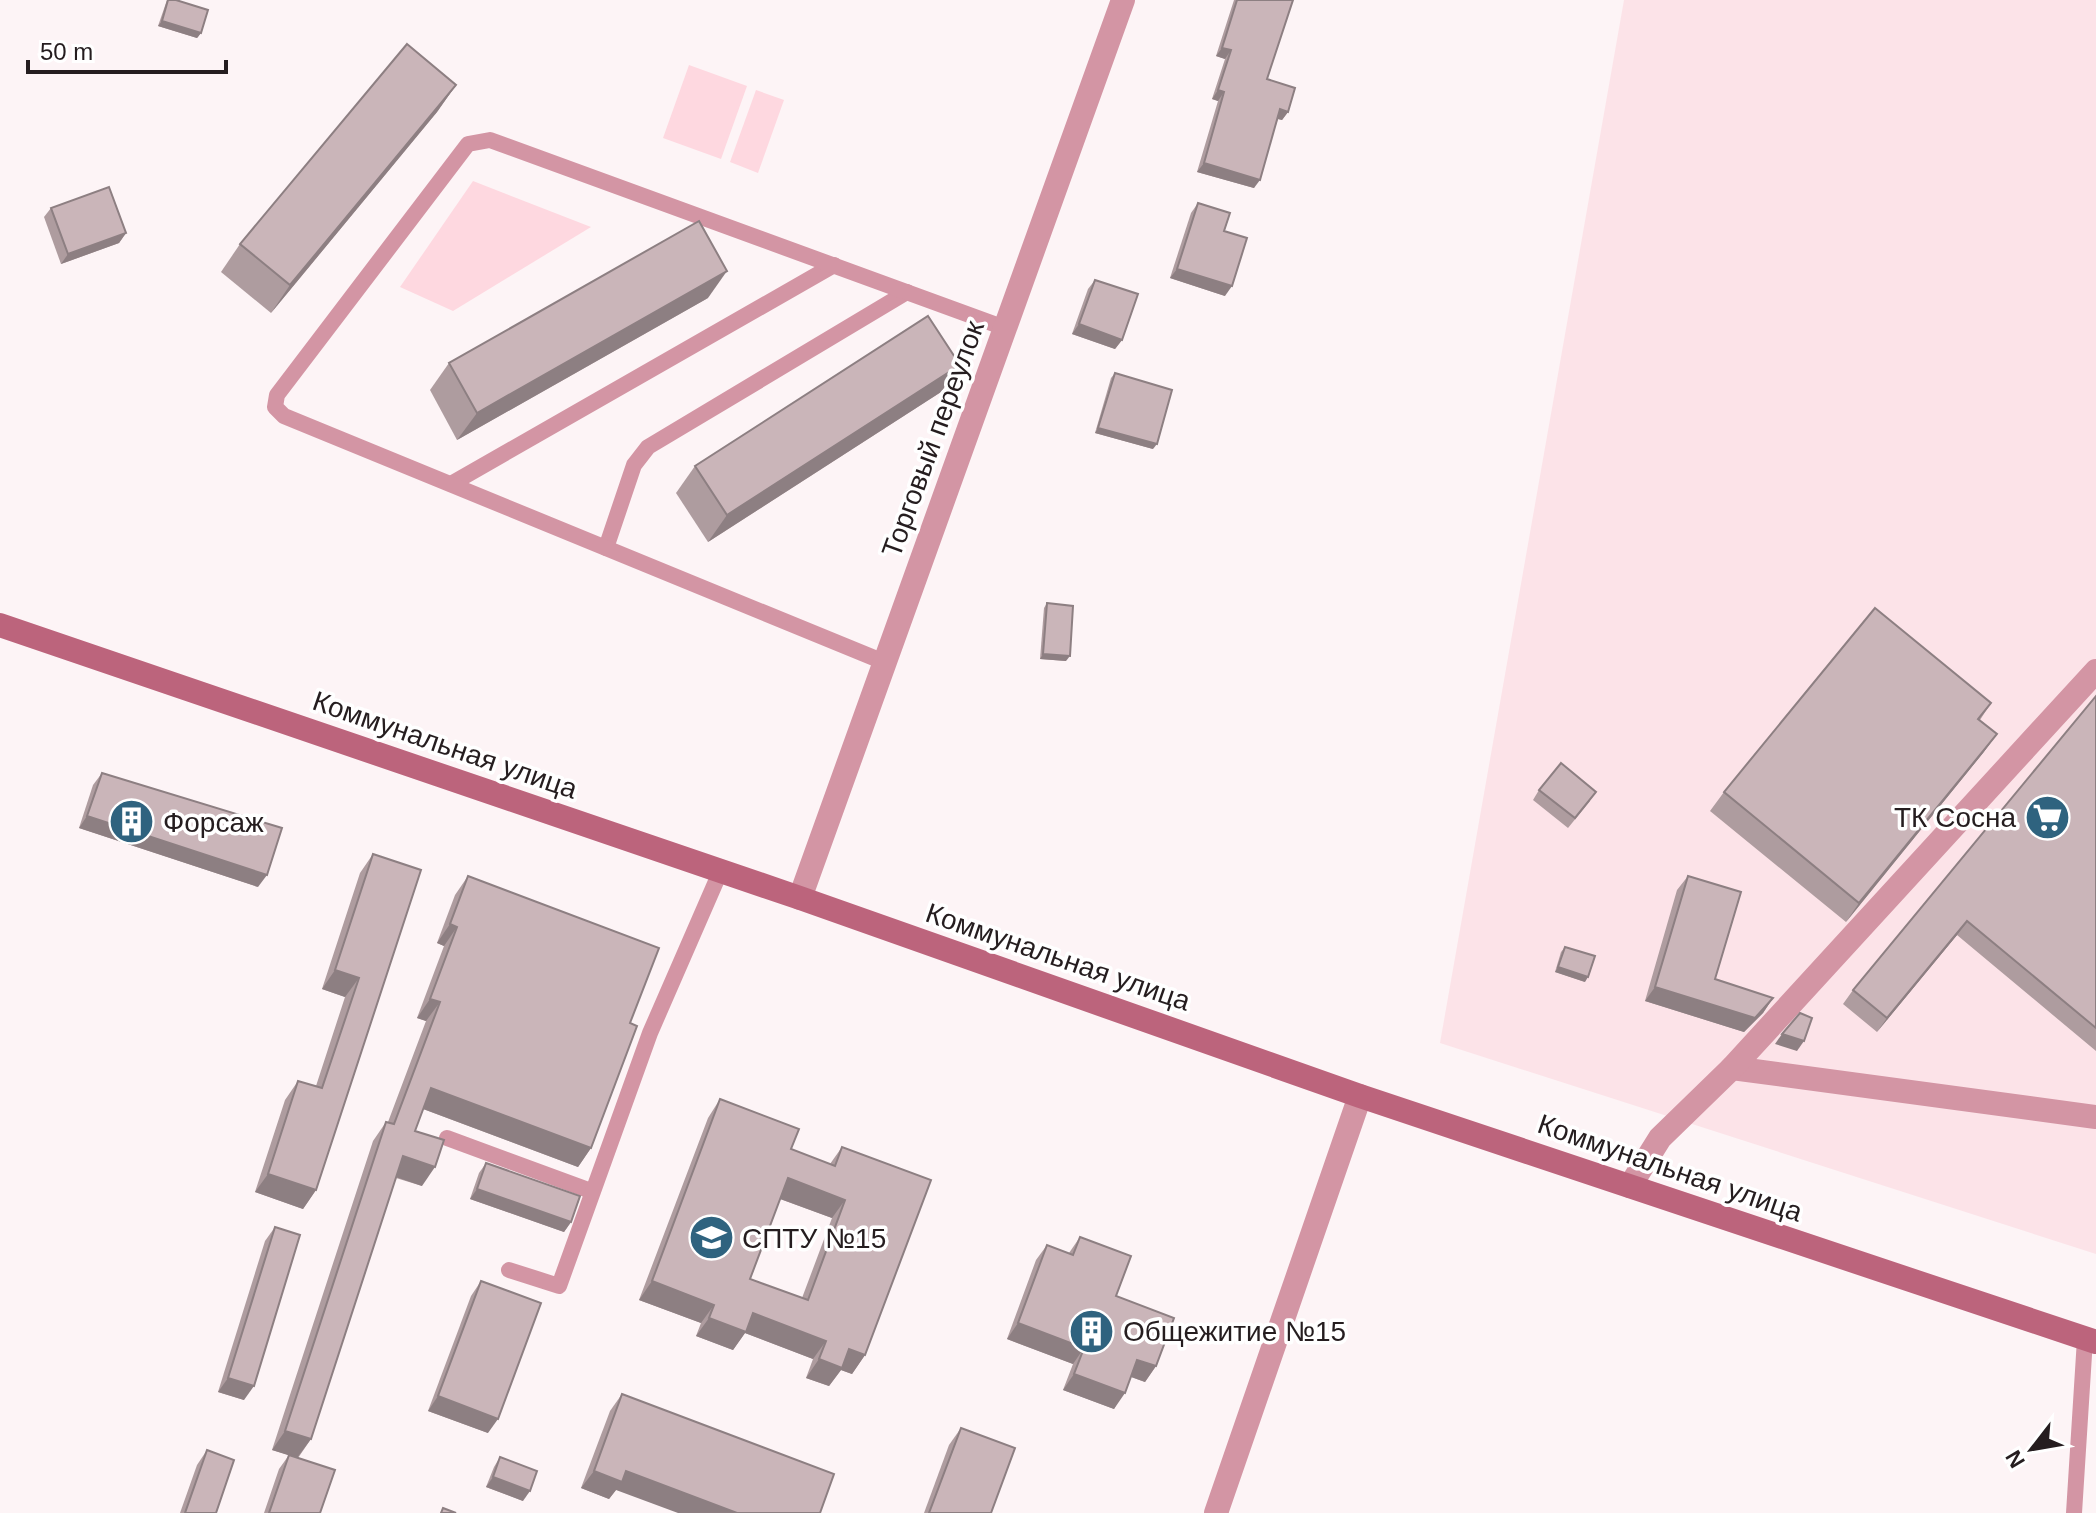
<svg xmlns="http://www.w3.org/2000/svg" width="2096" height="1513" font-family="Arial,sans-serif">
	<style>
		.built { fill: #fce3e8 }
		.green { fill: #fed8e0 }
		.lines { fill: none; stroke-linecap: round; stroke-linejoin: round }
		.lane { stroke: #d395a4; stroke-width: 16 }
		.street { stroke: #d395a4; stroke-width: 24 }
		.secondary { stroke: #bc647c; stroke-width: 24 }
		.wall { fill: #ae9c9f; fill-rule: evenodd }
		.shaded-wall { fill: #8d7f82 }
		.building { fill: #cab5b9; stroke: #8d7f82; stroke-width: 2; fill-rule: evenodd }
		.labels { text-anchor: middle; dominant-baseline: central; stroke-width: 7; stroke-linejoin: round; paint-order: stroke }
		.street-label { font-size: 28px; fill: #251d1f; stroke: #fff }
		.poi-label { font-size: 28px; fill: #251d1f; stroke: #fff; text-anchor: start }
	</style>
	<rect width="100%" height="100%" fill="#fdf4f6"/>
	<path class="built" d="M 1624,0 L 2096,0 L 2096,1254 L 1440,1043 Z"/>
	<g class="green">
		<path d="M 689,65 L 747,86 L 721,159 L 663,138 Z"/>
		<path d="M 756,90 L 784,100 L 758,173 L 730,162 Z"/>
		<path d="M 473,181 L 591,227 L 453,311 L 400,287 Z"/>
	</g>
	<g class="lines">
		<g class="lane">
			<path d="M 451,484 L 834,265"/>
			<path d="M 606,548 L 634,465 L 648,447 L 907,292"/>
			<path d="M 884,662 L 284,416 L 275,407 L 277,395 L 468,144 L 490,140 L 1005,328"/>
			<path d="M 447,1138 L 591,1191"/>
			<path d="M 509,1270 L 559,1286 L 650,1033 L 721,870"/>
			<path d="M 2074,1513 L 2085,1339"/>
		</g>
		<g class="street">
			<path d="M 800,898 L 1123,0"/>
			<path d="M 1732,1068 L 2096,1117"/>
			<path d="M 1630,1186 L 1660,1138 L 1732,1068 L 2096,671"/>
			<path d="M 1216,1513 L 1360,1096"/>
		</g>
		<path class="secondary" d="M 0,625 L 800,898 L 1360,1096 L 2096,1342"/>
	</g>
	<g class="wall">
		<path d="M 167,0 L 176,0 L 201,33 L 197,38 L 158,26 Z"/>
		<path d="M 1234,0 L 1293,0 L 1267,79 L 1288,112 L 1282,120 L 1278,119 L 1254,188 L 1197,172 L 1218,101 L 1212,99 L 1225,59 L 1216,56 Z"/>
		<path d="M 456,85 L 437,112 L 271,313 L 221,272 L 240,244 Z"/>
		<path d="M 1198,203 L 1225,296 L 1170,278 L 1191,213 Z"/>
		<path d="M 51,208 L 126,233 L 119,243 L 61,264 L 44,217 Z"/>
		<path d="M 1095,280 L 1122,340 L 1115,349 L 1072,334 L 1088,289 Z"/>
		<path d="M 708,298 L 457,440 L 430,390 L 449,363 Z"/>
		<path d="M 960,365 L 941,392 L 708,542 L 676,493 L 695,466 Z"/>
		<path d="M 1115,373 L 1153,449 L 1095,433 L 1111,378 Z"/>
		<path d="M 1047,603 L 1066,661 L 1040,659 L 1044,608 Z"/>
		<path d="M 2096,696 L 2096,1051 L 1957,935 L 1877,1032 L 1843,1004 L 1853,990 Z"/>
		<path d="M 1991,703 L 1980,720 L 1997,734 L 1983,753 L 1846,922 L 1710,811 L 1724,792 Z"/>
		<path d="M 102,773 L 258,887 L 79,828 L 93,785 Z"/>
		<path d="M 1539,790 L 1590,801 L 1568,828 L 1533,800 Z"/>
		<path d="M 373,854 L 421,870 L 316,1190 L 303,1209 L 255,1192 L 285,1100 L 298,1081 L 316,1086 L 345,997 L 322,989 L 360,873 Z"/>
		<path d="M 468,876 L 630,1023 L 591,1148 L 578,1167 L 423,1109 L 415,1131 L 422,1186 L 396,1178 L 311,1439 L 298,1458 L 320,1513 L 264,1513 L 279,1469 L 289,1455 L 272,1450 L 373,1141 L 386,1122 L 388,1122 L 426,1021 L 417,1018 L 444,946 L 437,943 L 455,895 Z"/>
		<path d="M 1688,876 L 1715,979 L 1773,998 L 1763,1013 L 1744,1032 L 1645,1001 L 1677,890 Z"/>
		<path d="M 1565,947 L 1585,982 L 1555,972 L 1561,952 Z"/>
		<path d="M 720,1099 L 791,1149 L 830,1164 L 842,1147 L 865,1355 L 852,1374 L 841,1370 L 829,1386 L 806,1378 L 813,1359 L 745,1333 L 733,1350 L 696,1336 L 701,1323 L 639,1300 L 708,1118 ZM 780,1199 L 832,1218 L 802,1298 L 750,1279 Z"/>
		<path d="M 486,1163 L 571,1222 L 564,1232 L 470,1199 L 479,1173 Z"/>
		<path d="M 275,1227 L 244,1400 L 218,1392 L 265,1241 Z"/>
		<path d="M 1080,1237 L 1116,1296 L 1156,1366 L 1145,1382 L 1131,1377 L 1114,1409 L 1063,1390 L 1073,1364 L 1007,1339 L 1036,1260 L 1047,1245 L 1069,1253 Z"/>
		<path d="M 481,1281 L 488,1433 L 428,1411 L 471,1296 Z"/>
		<path d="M 622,1394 L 616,1490 L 609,1499 L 581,1488 L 610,1411 Z"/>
		<path d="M 961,1428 L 991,1513 L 924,1513 L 949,1445 Z"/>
		<path d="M 207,1450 L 216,1513 L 180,1513 L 197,1465 Z"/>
		<path d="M 500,1457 L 523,1501 L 486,1487 L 494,1467 Z"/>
	</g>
	<g class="shaded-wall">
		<path d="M 162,21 L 201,33 L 197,38 L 158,26 Z"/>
		<path d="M 1222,48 L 1231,50 L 1225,59 L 1216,56 Z"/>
		<path d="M 456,85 L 437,112 L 271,313 L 290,285 Z"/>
		<path d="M 1218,90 L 1224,92 L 1218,101 L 1212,99 Z"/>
		<path d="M 1280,109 L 1288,112 L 1282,120 L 1274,118 Z"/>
		<path d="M 1204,163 L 1260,180 L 1254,188 L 1197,172 Z"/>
		<path d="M 126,233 L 119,243 L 61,264 L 68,254 Z"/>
		<path d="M 1177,269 L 1232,286 L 1225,296 L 1170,278 Z"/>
		<path d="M 727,271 L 708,298 L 457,440 L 477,413 Z"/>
		<path d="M 1079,324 L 1122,340 L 1115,349 L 1072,334 Z"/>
		<path d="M 960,365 L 941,392 L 708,542 L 727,515 Z"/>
		<path d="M 1098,428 L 1157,444 L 1153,449 L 1095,433 Z"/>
		<path d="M 1043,654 L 1070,656 L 1066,661 L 1040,659 Z"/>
		<path d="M 1997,734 L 1983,753 L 1846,922 L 1859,903 Z"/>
		<path d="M 87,816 L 267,875 L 258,887 L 79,828 Z"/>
		<path d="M 1967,921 L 1957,935 L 1877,1032 L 1887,1018 Z"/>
		<path d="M 450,924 L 457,927 L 444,946 L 437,943 Z"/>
		<path d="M 1558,967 L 1588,977 L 1585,982 L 1555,972 Z"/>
		<path d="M 335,970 L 359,978 L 345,997 L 322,989 Z"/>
		<path d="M 1655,987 L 1773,998 L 1763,1013 L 1744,1032 L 1645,1001 Z"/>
		<path d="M 430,999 L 440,1002 L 426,1021 L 417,1018 Z"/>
		<path d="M 1782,1034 L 1804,1041 L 1797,1051 L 1775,1044 Z"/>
		<path d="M 431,1088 L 591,1148 L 578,1167 L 418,1107 Z"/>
		<path d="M 403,1156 L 435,1167 L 422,1186 L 390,1175 Z"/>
		<path d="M 268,1174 L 316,1190 L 303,1209 L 255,1192 Z"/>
		<path d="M 788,1178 L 845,1200 L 832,1218 L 775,1197 Z"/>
		<path d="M 477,1189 L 571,1222 L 564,1232 L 470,1199 Z"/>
		<path d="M 652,1281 L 714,1305 L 701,1323 L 639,1300 Z"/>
		<path d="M 753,1313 L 826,1341 L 813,1359 L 745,1333 L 733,1350 L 696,1336 L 709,1318 Z"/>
		<path d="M 1018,1323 L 1084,1348 L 1073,1364 L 1007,1339 Z"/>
		<path d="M 849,1349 L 865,1355 L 852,1374 L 841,1370 L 829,1386 L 806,1378 L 819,1359 Z"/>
		<path d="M 1137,1360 L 1156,1366 L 1145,1382 L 1126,1375 Z"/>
		<path d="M 1074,1374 L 1125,1393 L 1114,1409 L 1063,1390 Z"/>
		<path d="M 228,1378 L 254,1386 L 244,1400 L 218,1392 Z"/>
		<path d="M 438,1396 L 498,1419 L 488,1433 L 428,1411 Z"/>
		<path d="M 285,1431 L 311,1439 L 297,1458 L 272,1450 Z"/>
		<path d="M 594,1471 L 626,1471 L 737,1513 L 678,1513 L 616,1490 L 609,1499 L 581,1488 Z"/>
		<path d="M 493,1477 L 530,1491 L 523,1501 L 486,1487 Z"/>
	</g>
	<g class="building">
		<path d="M 168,0 L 176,0 L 208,10 L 201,33 L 162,21 Z"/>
		<path d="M 1237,0 L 1293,0 L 1267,79 L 1295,88 L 1288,112 L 1280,109 L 1260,180 L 1204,163 L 1224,92 L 1218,90 L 1231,50 L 1222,48 Z"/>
		<path d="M 407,44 L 456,85 L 290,285 L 240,244 Z"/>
		<path d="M 109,187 L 126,233 L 68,254 L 51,208 Z"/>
		<path d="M 1198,203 L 1230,213 L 1224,231 L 1247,238 L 1232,286 L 1177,269 Z"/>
		<path d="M 699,221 L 727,271 L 477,413 L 449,363 Z"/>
		<path d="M 1095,280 L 1138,294 L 1122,340 L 1079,324 Z"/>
		<path d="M 928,316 L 960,365 L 727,515 L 695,466 Z"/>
		<path d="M 1115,373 L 1172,390 L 1157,444 L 1098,428 Z"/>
		<path d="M 1047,603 L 1073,606 L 1070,656 L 1043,654 Z"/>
		<path d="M 1875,608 L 1991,703 L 1978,719 L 1997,734 L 1859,903 L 1724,792 Z"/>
		<path d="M 2096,696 L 2096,1028 L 1967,921 L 1887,1018 L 1853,990 Z"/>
		<path d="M 1561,763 L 1596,792 L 1575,818 L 1539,790 Z"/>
		<path d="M 102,773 L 282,828 L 267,875 L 87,816 Z"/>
		<path d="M 373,854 L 421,870 L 316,1190 L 268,1174 L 298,1081 L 322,1088 L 359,978 L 335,970 Z"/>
		<path d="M 468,876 L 659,948 L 630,1023 L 637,1026 L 591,1148 L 431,1088 L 415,1131 L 444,1140 L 435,1167 L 403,1156 L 311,1439 L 285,1431 L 386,1122 L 394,1124 L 440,1002 L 430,999 L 457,927 L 450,924 Z"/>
		<path d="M 1688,876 L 1741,892 L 1715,979 L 1773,998 L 1755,1018 L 1655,987 Z"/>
		<path d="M 1565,947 L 1595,956 L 1588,977 L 1558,967 Z"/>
		<path d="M 1800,1013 L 1812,1018 L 1804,1041 L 1782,1034 Z"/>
		<path d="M 720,1099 L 799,1129 L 791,1149 L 835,1166 L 842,1147 L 931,1180 L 865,1355 L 849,1349 L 842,1368 L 819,1359 L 826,1341 L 753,1313 L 746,1332 L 709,1318 L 714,1305 L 652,1281 ZM 788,1178 L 845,1200 L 808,1300 L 750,1279 Z"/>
		<path d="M 486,1163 L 580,1196 L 571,1222 L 477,1189 Z"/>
		<path d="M 275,1227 L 300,1235 L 254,1386 L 228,1378 Z"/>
		<path d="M 1080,1237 L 1131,1256 L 1116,1296 L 1174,1318 L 1156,1366 L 1137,1360 L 1125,1393 L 1074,1374 L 1084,1348 L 1018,1323 L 1047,1245 L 1073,1255 Z"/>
		<path d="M 481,1281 L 541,1303 L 498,1419 L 438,1396 Z"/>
		<path d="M 622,1394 L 834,1474 L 820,1513 L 737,1513 L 626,1471 L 622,1482 L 594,1471 Z"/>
		<path d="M 961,1428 L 1015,1448 L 991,1513 L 929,1513 Z"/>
		<path d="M 207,1450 L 234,1460 L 216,1513 L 185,1513 Z"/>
		<path d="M 289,1455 L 335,1470 L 320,1513 L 269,1513 Z"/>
		<path d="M 500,1457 L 537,1471 L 530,1491 L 493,1477 Z"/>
		<path d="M 443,1508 L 456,1513 L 441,1513 Z"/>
	</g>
	<defs>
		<symbol id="supermarket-disc" viewBox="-11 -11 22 22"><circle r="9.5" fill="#2f637f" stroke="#fff"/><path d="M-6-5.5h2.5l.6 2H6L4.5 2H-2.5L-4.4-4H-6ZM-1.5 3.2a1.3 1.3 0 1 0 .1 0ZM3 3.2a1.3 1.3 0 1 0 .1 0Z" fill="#fff"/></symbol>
		<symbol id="building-disc" viewBox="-11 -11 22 22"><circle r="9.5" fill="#2f637f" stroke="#fff"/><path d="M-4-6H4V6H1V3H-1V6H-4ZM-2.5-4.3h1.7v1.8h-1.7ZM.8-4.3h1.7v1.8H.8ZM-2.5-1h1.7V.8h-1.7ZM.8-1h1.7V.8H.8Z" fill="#fff"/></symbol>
		<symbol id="university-disc" viewBox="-11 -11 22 22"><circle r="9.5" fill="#2f637f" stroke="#fff"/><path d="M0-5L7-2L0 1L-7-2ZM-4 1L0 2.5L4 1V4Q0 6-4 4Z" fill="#fff"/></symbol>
	</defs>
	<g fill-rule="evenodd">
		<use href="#supermarket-disc" x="2022" y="792" width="51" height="51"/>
		<use href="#building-disc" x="106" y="796" width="51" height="51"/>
		<use href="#university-disc" x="686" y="1212" width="51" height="51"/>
		<use href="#building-disc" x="1066" y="1306" width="51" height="51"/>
	</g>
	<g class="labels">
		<g class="street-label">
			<text transform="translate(933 439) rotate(-70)">Торговый переулок</text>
			<text transform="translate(445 745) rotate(19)">Коммунальная улица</text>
			<text transform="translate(1058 957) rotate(19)">Коммунальная улица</text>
			<text transform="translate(1670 1168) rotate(19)">Коммунальная улица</text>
		</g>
		<g class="poi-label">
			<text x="2016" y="817" text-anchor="end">ТК Сосна</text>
			<text x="163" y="822">Форсаж</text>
			<text x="742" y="1238">СПТУ №15</text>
			<text x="1123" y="1331">Общежитие №15</text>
		</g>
	</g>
	<g transform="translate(2032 1449) rotate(239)" stroke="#ffffff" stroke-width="6" paint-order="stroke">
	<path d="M0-6L14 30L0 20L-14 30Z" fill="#251d1f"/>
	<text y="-12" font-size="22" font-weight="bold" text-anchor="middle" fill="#251d1f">N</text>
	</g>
	<path d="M28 60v12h198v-12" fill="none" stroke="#251d1f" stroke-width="4"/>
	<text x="40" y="60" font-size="24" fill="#251d1f" stroke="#ffffff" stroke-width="6" paint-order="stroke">50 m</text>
</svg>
